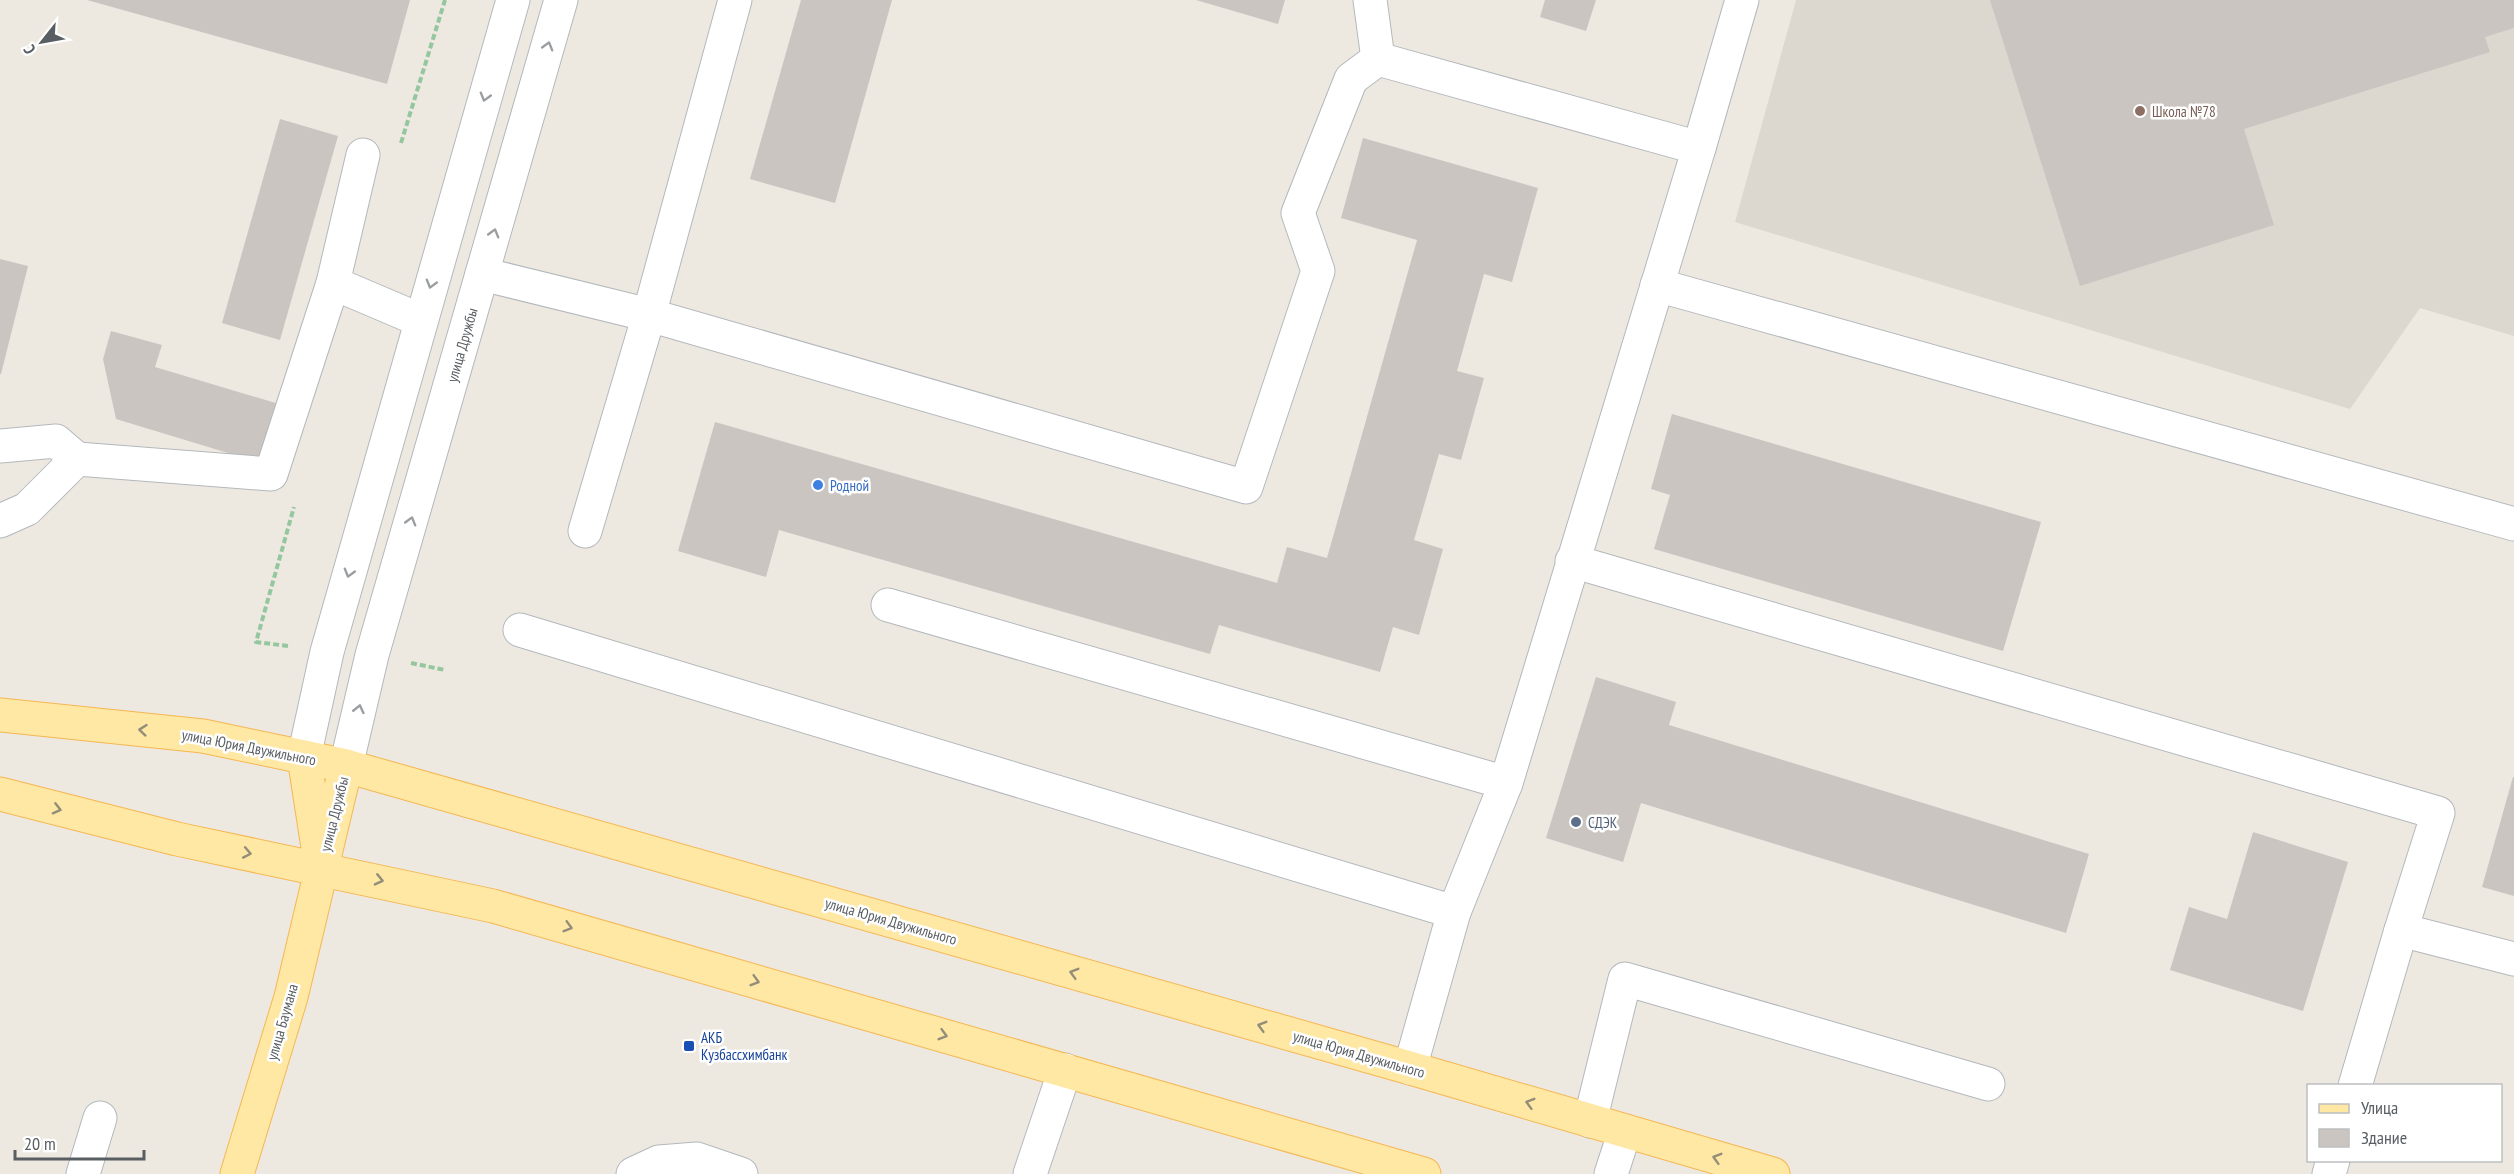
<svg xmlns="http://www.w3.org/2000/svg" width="2514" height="1174" font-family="'PT Sans Narrow',sans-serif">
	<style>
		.education { fill: #ddd8cf }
		.building { fill: #cac5c0 }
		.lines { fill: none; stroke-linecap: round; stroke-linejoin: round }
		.minor-casing { stroke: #b4b8bc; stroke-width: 35 }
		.major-casing { stroke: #f5b752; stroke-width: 35 }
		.path { stroke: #95c79e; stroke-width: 4; stroke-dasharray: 6 3; stroke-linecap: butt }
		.minor { stroke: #fff; stroke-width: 33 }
		.major { stroke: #ffe7a4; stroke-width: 33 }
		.oneway { stroke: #9b9ea1 }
		.oneway2 { stroke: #938e79 }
		.education-dot { fill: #8d6e63; stroke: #fff; stroke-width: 2 }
		.shop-dot { fill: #3f7fe0; stroke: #fff; stroke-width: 2 }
		.service-dot { fill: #5c6f8a; stroke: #fff; stroke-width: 2 }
		.transit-dot { fill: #1a4fb4; stroke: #fff; stroke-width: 2 }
		.labels { text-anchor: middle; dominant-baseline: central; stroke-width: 5; stroke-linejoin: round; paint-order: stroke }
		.education-label { font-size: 15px; fill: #785e54; stroke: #fff; text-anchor: start }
		.street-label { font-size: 15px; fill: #595e62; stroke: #fff }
		.shop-label { font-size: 15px; fill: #366cbe; stroke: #fff; text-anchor: start }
		.service-label { font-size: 15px; fill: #4e5e75; stroke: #fff; text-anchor: start }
		.transit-label { font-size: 15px; fill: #164399; stroke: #fff; text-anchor: start }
	</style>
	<rect width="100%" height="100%" fill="#ede9e1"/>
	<path class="education" d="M 1796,0 L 2514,0 L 2514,336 L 2420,308 L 2350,409 L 1735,222 Z"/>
	<g class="building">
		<path d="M 87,0 L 410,0 L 387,84 Z"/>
		<path d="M 801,0 L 892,0 L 835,203 L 750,179 Z"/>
		<path d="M 1196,0 L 1285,0 L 1278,24 Z"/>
		<path d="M 1545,0 L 1596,0 L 1586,31 L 1540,17 Z"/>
		<path d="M 1990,0 L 2514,0 L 2514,28 L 2485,37 L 2490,52 L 2244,129 L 2274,225 L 2080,286 Z"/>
		<path d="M 280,119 L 338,136 L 280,340 L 222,323 Z"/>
		<path d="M 1363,138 L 1538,188 L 1512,282 L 1484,274 L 1457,371 L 1484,378 L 1461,460 L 1439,454 L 1414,540 L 1443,549 L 1419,635 L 1393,627 L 1380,672 L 1219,625 L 1210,654 L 779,530 L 766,577 L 678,551 L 715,422 L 1277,583 L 1287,547 L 1327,558 L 1417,240 L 1341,218 Z"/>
		<path d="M 0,259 L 28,266 L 1,374 L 0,374 Z"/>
		<path d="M 111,331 L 162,345 L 155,367 L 279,404 L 261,463 L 116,419 L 103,359 Z"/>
		<path d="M 1672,414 L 2041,522 L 2003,651 L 1654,549 L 1670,495 L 1651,489 Z"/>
		<path d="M 1596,677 L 1676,702 L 1669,725 L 2089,854 L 2066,933 L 1641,803 L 1623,862 L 1546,838 Z"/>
		<path d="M 2513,777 L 2514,777 L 2514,896 L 2482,887 Z"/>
		<path d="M 2253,832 L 2348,862 L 2303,1011 L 2170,970 L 2189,907 L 2227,919 Z"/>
	</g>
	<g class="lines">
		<defs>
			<g id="minor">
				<path d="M 1370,0 L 1378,59"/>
				<path d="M 1699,148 L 1742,0"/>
				<path d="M 363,155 L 333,283 L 420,320"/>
				<path d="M 482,274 L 649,315 L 1246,487 L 1318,271 L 1298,213 L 1351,79 L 1378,59 L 1699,148 L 1506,783 L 1454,912 L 1410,1068"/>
				<path d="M 1657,285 L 2514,524"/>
				<path d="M 0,446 L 56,441 L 77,459 L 27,509 L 0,521"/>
				<path d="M 77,459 L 271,474 L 333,283"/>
				<path d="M 585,531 L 649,315 L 735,0"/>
				<path d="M 1572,561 L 2438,813 L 2401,930 L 2514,959"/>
				<path d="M 888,605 L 1506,783"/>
				<path d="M 520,630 L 1454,912"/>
				<path d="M 304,757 L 327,652 L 513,0"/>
				<path d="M 346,766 L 372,655 L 561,0"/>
				<path d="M 2355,1086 L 2401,930"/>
				<path d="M 1590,1121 L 1625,979 L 1988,1084"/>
				<path d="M 83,1174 L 100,1118"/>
				<path d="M 633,1174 L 659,1162 L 697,1159 L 741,1174"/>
				<path d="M 1030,1174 L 1065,1070"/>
				<path d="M 1611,1174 L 1625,1131"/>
				<path d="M 2329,1174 L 2333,1160"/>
			</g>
			<g id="major">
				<path d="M 0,715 L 203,736 L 346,766 L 1410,1068 L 1773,1174"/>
				<path d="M 304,757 L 319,854"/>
				<path d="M 0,794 L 177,839 L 493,906 L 1424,1174"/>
				<path d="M 237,1174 L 291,997 L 346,766"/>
			</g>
		</defs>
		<use href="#minor" class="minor-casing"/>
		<use href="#major" class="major-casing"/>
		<g class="path">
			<path d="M 401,143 L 445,0"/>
			<path d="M 288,646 L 256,642 L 294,507"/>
			<path d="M 411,663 L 445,670"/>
		</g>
		<use href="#minor" class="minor"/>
		<use href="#major" class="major"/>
	</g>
	<defs><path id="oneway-chevron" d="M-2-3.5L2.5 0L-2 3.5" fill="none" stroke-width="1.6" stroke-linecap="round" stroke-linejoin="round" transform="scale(1.5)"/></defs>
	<g class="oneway">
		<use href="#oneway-chevron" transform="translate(548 46) rotate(-74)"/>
		<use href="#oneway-chevron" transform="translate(485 97) rotate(106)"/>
		<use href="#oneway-chevron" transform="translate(494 233) rotate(-74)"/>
		<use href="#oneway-chevron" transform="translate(431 284) rotate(106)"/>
		<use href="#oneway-chevron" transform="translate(411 521) rotate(-74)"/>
		<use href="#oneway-chevron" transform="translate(349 573) rotate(106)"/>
		<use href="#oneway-chevron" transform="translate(359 709) rotate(-77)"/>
	</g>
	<g class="oneway2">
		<use href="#oneway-chevron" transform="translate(143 730) rotate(-174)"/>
		<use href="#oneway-chevron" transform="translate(57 809) rotate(14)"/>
		<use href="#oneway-chevron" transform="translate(247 853) rotate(11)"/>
		<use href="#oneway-chevron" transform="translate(379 880) rotate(13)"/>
		<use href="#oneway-chevron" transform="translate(568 927) rotate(16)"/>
		<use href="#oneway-chevron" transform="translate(1074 973) rotate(-164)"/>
		<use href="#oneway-chevron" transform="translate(755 981) rotate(16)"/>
		<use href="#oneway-chevron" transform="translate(1262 1026) rotate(-164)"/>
		<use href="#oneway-chevron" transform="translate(943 1035) rotate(16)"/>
		<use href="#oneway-chevron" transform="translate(1530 1103) rotate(-164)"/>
		<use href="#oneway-chevron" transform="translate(1717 1158) rotate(-164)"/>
	</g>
	<circle class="education-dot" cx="2140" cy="111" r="6"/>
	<circle class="shop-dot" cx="818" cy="485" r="6"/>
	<circle class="service-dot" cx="1576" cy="822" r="6"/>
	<rect class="transit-dot" x="683" y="1040" width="12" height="12" rx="3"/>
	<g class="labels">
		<g class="education-label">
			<text x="2152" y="111">Школа №78</text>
		</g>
		<g class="street-label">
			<text transform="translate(462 345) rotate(-74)">улица Дружбы</text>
			<text transform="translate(249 747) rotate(11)">улица Юрия Двужильного</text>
			<text transform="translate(334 814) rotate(-76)">улица Дружбы</text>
			<text transform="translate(891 921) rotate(16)">улица Юрия Двужильного</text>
			<text transform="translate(282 1022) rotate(-74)">улица Баумана</text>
			<text transform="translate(1359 1054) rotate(16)">улица Юрия Двужильного</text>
		</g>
		<g class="shop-label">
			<text x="830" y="485">Родной</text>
		</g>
		<g class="service-label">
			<text x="1588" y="822">СДЭК</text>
		</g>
		<g class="transit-label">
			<text x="701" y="1037">АКБ<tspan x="701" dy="17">Кузбассхимбанк</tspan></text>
		</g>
	</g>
	<rect x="2307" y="1084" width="195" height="78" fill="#ffffff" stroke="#bdbfc0" stroke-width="1.5"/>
	<rect x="2319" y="1104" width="30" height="9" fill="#ffe7a4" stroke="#bdbfc0" stroke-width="1.5"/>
	<text x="2361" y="1114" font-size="18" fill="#595e62">Улица</text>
	<rect x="2319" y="1129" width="30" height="18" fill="#cac5c0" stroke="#bdbfc0" stroke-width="1.5"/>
	<text x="2361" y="1144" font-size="18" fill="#595e62">Здание</text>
	<g transform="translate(42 42) rotate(239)" stroke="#ffffff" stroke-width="4.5" paint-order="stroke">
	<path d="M0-4.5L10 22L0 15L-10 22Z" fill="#595e62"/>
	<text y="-9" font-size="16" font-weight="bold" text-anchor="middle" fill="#595e62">С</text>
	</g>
	<path d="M15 1150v9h129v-9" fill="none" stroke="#595e62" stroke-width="3"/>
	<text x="24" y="1150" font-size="18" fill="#595e62" stroke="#ffffff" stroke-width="4.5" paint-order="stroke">20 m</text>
</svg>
